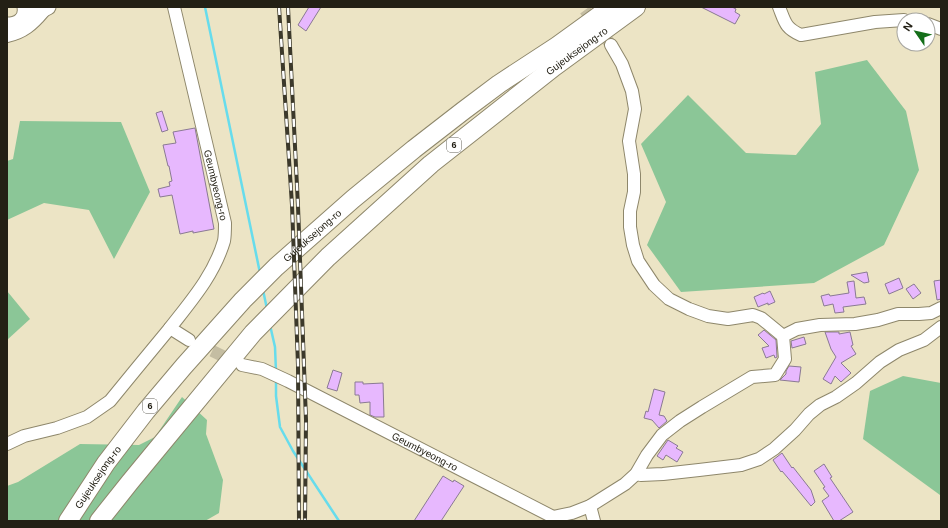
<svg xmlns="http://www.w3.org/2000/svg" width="948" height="528" font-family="Helvetica,sans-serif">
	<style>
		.green { fill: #8bc697 }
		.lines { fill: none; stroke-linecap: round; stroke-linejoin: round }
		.stream { stroke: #67dcec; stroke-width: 2.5 }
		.building { fill: #e7b8fe; stroke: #8a7a93 }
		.minor-tunnel { stroke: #c4bda2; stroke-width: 12; stroke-dasharray: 12 6; stroke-linecap: butt }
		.minor-casing { stroke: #8e876b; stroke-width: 14 }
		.major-casing { stroke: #8e876b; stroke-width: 17 }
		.highway-casing { stroke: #8e876b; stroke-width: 20 }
		.minor { stroke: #fff; stroke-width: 12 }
		.major { stroke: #fff; stroke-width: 15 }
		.highway { stroke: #fff; stroke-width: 18 }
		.rail-casing { stroke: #3c392b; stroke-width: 4 }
		.rail { stroke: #fff; stroke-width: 2.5; stroke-dasharray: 8; stroke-linecap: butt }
		.labels { text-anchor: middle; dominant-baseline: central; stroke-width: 3; stroke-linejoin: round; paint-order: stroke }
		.shield { fill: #fff; stroke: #65635b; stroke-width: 1 }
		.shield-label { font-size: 9px; font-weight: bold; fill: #232015 }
		.street-label { font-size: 10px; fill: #232015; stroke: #fff }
	</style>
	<rect width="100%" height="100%" fill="#ece4c5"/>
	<g class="green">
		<path d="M 867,60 L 906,111 L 919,170 L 884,245 L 814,283 L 681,292 L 647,245 L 666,202 L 641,144 L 688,95 L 746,153 L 796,155 L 821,124 L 815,72 Z"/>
		<path d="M 20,121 L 121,122 L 150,192 L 114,259 L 89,210 L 44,203 L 7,220 L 7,161 L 13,159 Z"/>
		<path d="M 7,291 L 30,319 L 7,340 Z"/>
		<path d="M 903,376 L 941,383 L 941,493 L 940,495 L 863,439 L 870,391 Z"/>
		<path d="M 182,397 L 207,420 L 206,434 L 223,480 L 219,513 L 205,521 L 7,521 L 7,486 L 18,482 L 80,444 L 139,445 L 155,437 Z"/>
	</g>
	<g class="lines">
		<g class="stream">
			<path d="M 205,7 L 260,273"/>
			<path d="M 263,290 L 267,309"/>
			<path d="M 270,325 L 275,347 L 276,372"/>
			<path d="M 276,379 L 276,396 L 280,427 L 293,451 L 339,521"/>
		</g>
	</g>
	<g class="building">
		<path d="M 309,7 L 321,7 L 306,31 L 298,25 Z"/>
		<path d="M 701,7 L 732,7 L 736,9 L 735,12 L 740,15 L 735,24 Z"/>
		<path d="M 162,111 L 168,130 L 162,132 L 156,113 Z"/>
		<path d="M 195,128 L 214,229 L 193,233 L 193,231 L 180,234 L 172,195 L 160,197 L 158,189 L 170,186 L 169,182 L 172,181 L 169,166 L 168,166 L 163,145 L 176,143 L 173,132 Z"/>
		<path d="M 867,272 L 869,282 L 864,283 L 851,275 Z"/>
		<path d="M 899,278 L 903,288 L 889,294 L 885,284 Z"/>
		<path d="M 941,280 L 941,299 L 937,300 L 934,281 Z"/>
		<path d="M 854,281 L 856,298 L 864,297 L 866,304 L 843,307 L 844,312 L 835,313 L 833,304 L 824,306 L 821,296 L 829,294 L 830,296 L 849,293 L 847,282 Z"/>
		<path d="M 914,284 L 921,293 L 913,299 L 906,289 Z"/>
		<path d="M 770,291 L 775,302 L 768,305 L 768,303 L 758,307 L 754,297 L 763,293 L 764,294 Z"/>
		<path d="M 764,330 L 776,340 L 777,357 L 775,358 L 774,355 L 766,358 L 762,348 L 769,346 L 758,335 Z"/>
		<path d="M 825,332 L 839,332 L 839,334 L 850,332 L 853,345 L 851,346 L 856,354 L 841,363 L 851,373 L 841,382 L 835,376 L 831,384 L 823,379 L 836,357 L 831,349 Z"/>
		<path d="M 804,337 L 806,344 L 792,348 L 791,341 Z"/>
		<path d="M 789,366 L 801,367 L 799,382 L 780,380 L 786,374 L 786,371 Z"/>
		<path d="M 333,370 L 342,373 L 337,391 L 327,388 Z"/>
		<path d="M 355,382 L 363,382 L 363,384 L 383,383 L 384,417 L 375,417 L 370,415 L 370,402 L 360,403 L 359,395 L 355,395 Z"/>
		<path d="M 654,389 L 665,392 L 659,415 L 664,416 L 667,421 L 659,428 L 652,420 L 644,418 L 646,411 L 648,412 Z"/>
		<path d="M 668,440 L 678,446 L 676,448 L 683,452 L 677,462 L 666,455 L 663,460 L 657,456 Z"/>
		<path d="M 782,453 L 792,468 L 793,467 L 811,490 L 815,502 L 811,506 L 793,484 L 782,471 L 781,472 L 773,460 Z"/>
		<path d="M 824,464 L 832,477 L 830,478 L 853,512 L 839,521 L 834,521 L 822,501 L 829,496 L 823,488 L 825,487 L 814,471 Z"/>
		<path d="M 443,476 L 453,482 L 454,480 L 464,486 L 441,521 L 414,521 Z"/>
	</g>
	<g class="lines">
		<g class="minor-tunnel">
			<path d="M 585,10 L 611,45"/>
			<path d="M 196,343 L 237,363"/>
		</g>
		<defs>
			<g id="minor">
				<path id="s1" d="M 174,7 L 225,223 C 225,229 225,236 224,241 C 214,275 191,301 170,328 L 189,340"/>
				<path d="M 779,7 C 785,22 785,28 801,35 L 875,22 L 904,20"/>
				<path d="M 928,24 L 941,29"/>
				<path d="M 7,36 C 23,33 33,24 43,12"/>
				<path d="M 611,45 L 622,64 L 632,91 L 635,109 L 629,141 L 634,174 L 634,192 L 630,211 L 630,227 L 633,245 L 638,261 L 654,285 L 669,299 L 689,309 L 708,316 L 728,319 L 753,315 L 761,318 L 783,336"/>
				<path id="s2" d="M 242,365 L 262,369 L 288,381 L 559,520"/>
				<path d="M 7,444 L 24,436 L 57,428 L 87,417 L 110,401 L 137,368 L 170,328"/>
				<path d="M 636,474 L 641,475 L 663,474 L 699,470 L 741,465 L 759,459 L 774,449 L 795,430 L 809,414 L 820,405 L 836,397 L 856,383 L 880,362 L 899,350 L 924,340 L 941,327"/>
				<path d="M 590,506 L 594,521"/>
				<path d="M 553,517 L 572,513 L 590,506 L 625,484 L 636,474 L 647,455 L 662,435 L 680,421 L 702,407 L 752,377 L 775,375 L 785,359 L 783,336 L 797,329 L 820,325 L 855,324 L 878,320 L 898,314 L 919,314 L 931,313 L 941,308"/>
			</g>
			<g id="major">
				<path d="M 22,20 L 48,7"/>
				<path d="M 7,25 C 18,25 27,19 25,7"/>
			</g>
			<g id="highway">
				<path id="s3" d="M 68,521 L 106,463 L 146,411 L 184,366 L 243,300 L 276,267 L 353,199 L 414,149 L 463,111 L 499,84 L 557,46 L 611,7"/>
				<path id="s4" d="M 99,521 L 130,482 L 253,333 L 328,257 L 431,164 L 554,67 L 636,7"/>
			</g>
		</defs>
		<use href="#minor" class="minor-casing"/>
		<use href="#major" class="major-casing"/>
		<use href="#highway" class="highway-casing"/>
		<use href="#minor" class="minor"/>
		<use href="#major" class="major"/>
		<use href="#highway" class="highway"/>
		<defs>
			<g id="rail">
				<path d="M 279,7 L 292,205 L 298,365 L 299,521"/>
				<path d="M 288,7 L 298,206 L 306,420 L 305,521"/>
			</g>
		</defs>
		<use href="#rail" class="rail-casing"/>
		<use href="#rail" class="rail"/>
	</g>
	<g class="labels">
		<g class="shield">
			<rect x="447" y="138" width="14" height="14" rx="3"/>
			<rect x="143" y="399" width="14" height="14" rx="3"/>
		</g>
		<g class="shield-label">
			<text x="454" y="145">6</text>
			<text x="150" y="406">6</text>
		</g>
		<g class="street-label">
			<text stroke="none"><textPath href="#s4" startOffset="673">Gujeuksejong-ro</textPath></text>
			<text stroke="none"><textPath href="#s1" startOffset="183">Geumbyeong-ro</textPath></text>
			<text stroke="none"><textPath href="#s3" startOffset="377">Gujeuksejong-ro</textPath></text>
			<text stroke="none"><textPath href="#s2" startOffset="203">Geumbyeong-ro</textPath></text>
			<text stroke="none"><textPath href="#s3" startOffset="53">Gujeuksejong-ro</textPath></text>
		</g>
	</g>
	<rect width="948" height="528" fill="none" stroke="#232015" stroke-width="16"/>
	<g transform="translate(916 32) rotate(304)"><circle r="19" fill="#ffffff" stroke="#a7a6a1"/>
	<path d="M0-3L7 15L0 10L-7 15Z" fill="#146e19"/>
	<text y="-6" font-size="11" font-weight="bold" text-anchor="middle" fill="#232015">N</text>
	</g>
</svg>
